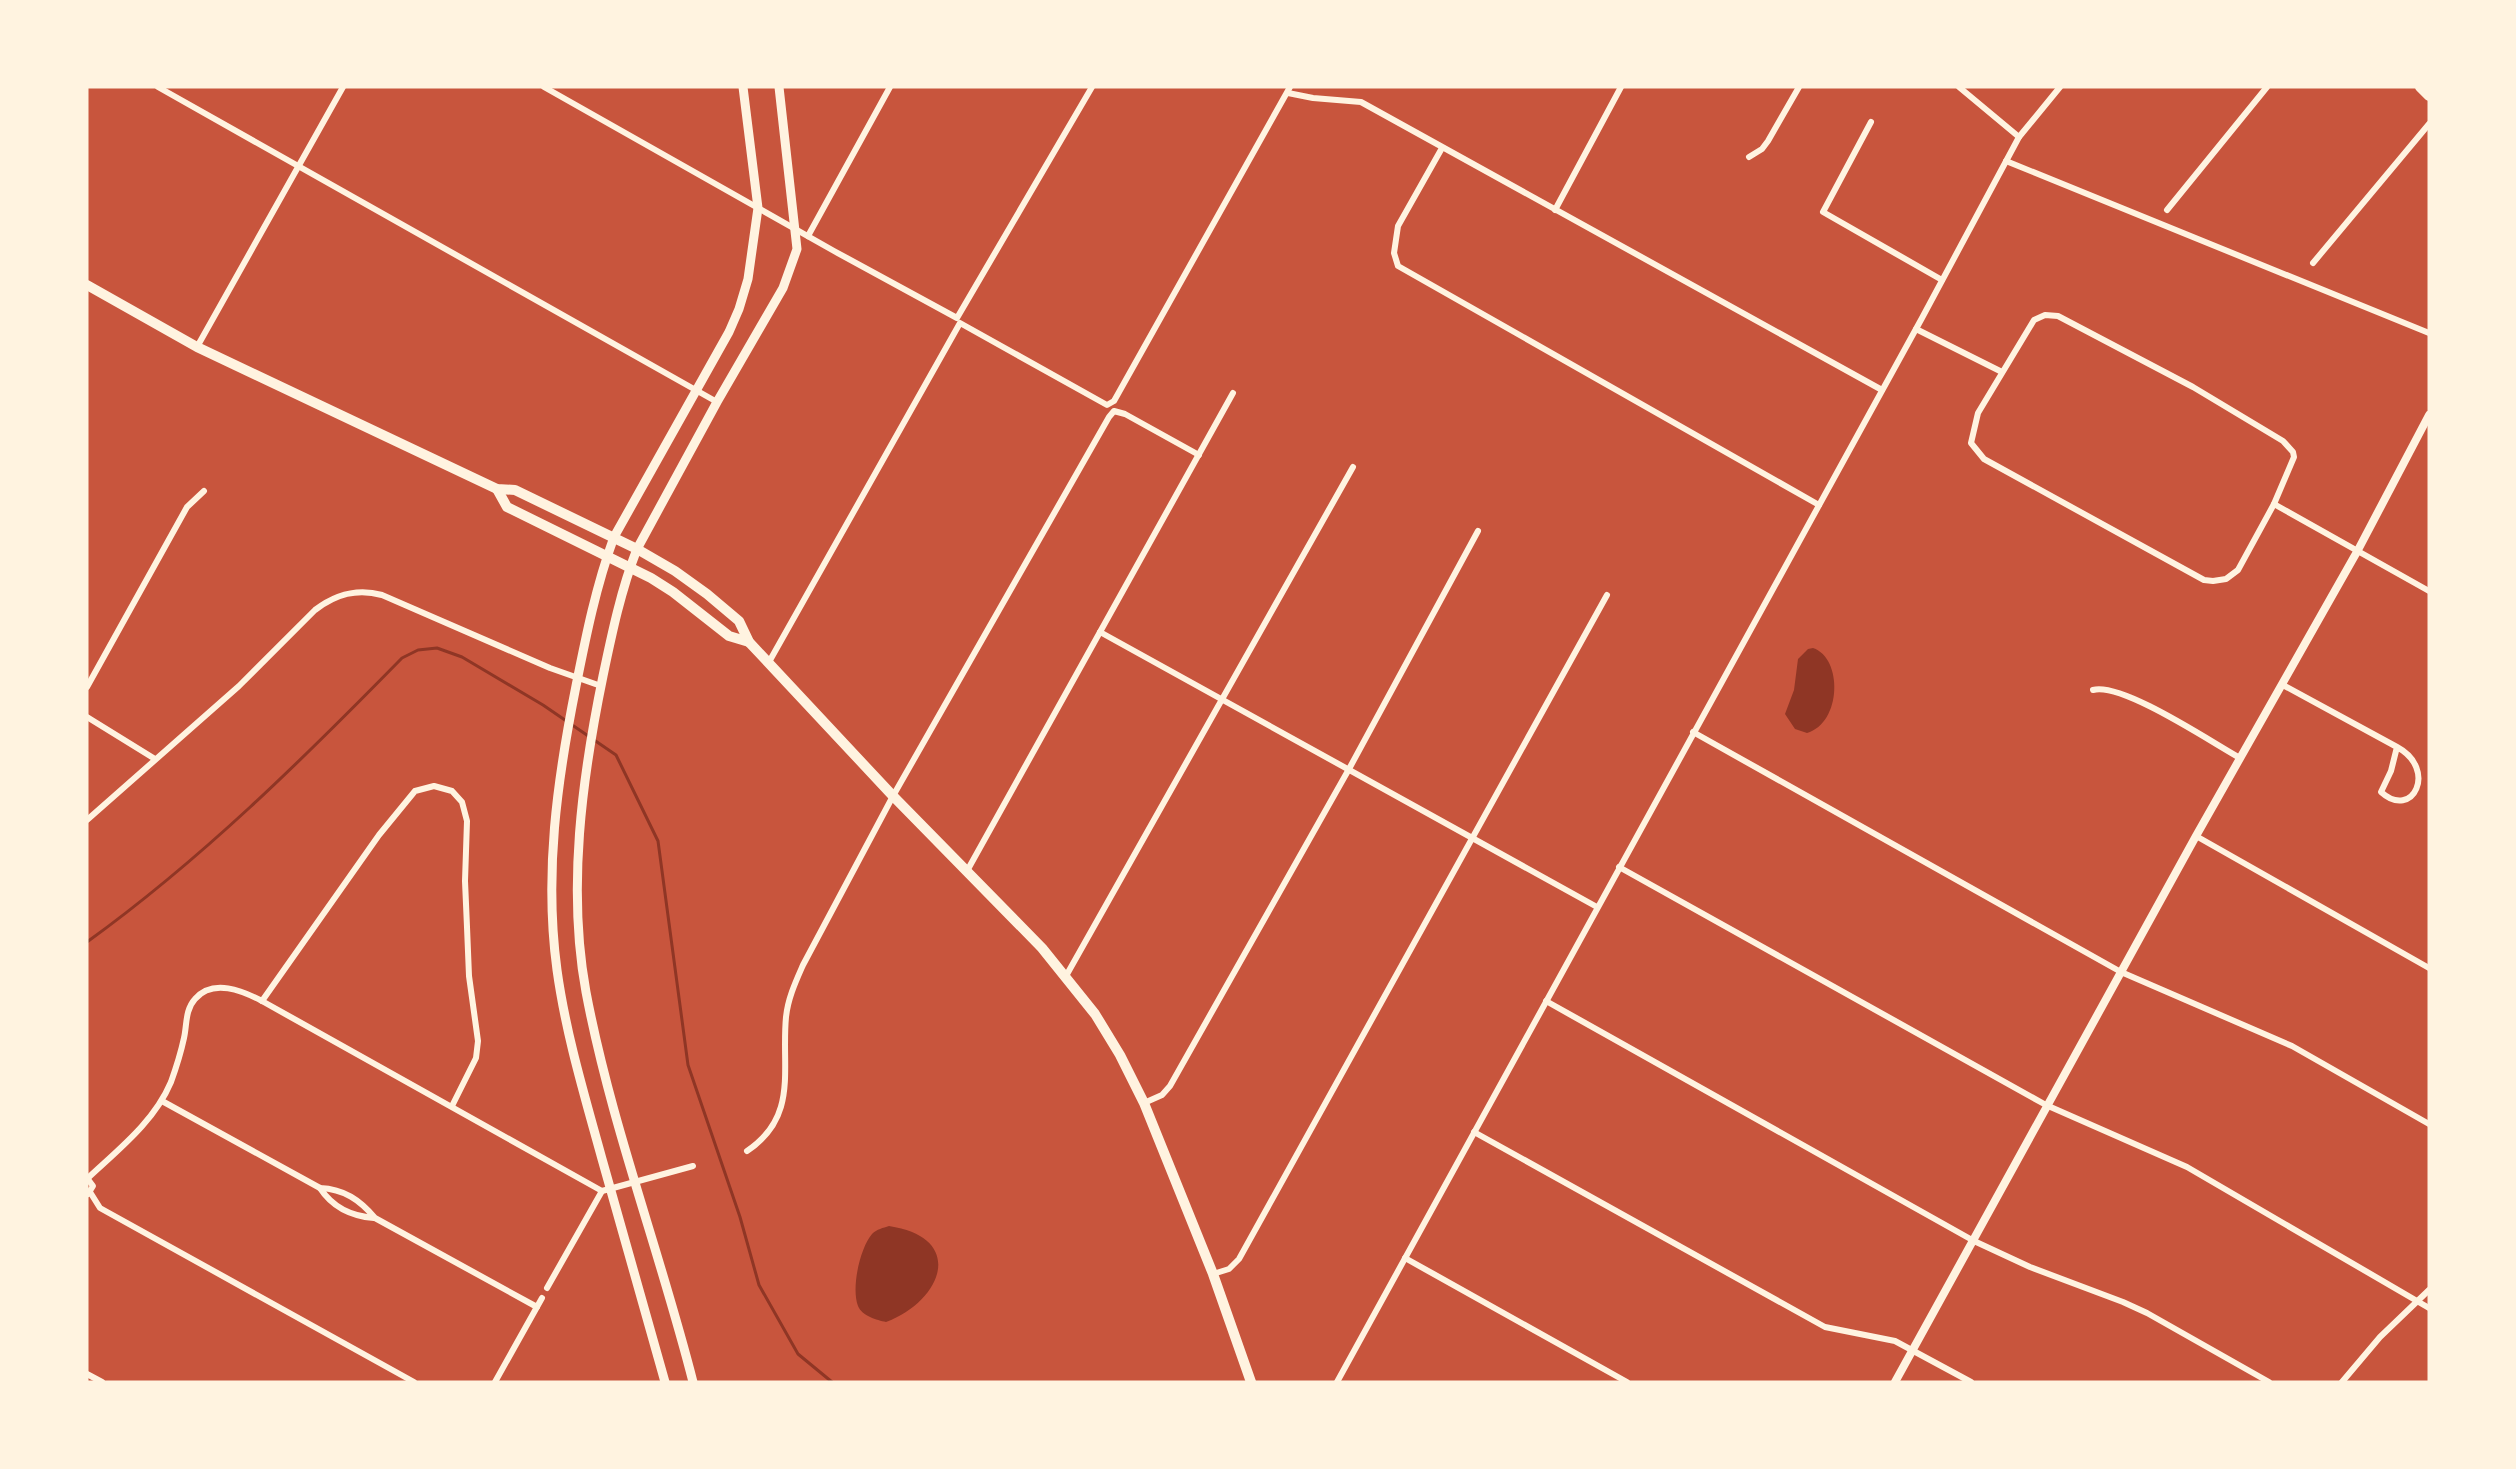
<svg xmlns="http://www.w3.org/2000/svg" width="2516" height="1469" font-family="'Nunito Sans',sans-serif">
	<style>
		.water { fill: #8f3625 }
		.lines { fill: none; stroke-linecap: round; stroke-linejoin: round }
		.stream { stroke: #8f3625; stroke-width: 3 }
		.minor { stroke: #fff3e0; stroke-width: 6 }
		.tertiary { stroke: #fff3e0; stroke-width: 8 }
		.secondary { stroke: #fff3e0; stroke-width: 9 }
		.primary { stroke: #fff3e0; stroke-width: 10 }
	</style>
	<rect width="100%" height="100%" fill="#c8553d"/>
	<g class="water">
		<path d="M 1813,648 C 1843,658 1842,723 1807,733 L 1795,729 L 1785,714 L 1794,690 L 1798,659 L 1808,649 Z"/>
		<path d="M 889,1226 C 967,1238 942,1301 886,1322 C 877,1320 862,1316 858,1306 C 851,1288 860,1248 872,1234 C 877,1229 883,1228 889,1226 Z"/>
	</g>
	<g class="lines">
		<path class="stream" d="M 87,942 C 202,859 303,759 402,658 L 418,650 L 437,648 L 462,657 L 543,705 L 616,755 L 658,841 L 688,1065 L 740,1217 L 759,1285 L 798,1354 L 832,1382"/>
		<g class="minor">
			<path d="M 158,87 L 717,402"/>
			<path d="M 544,87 L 834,251 L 957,318 L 1092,87"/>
			<path d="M 1959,87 L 2019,137"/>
			<path d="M 1288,93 L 1313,98 L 1361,102 L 1882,390"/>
			<path d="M 1871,122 L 1823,212 L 1942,280"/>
			<path d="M 1442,148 L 1398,226 L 1394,253 L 1398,266 L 1819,505"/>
			<path d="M 1749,157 L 1762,149 L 1768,141 L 1799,87"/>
			<path d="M 2006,161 L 2429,333"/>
			<path d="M 1555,210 L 1621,87"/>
			<path d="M 2167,210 L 2267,87"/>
			<path d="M 808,236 L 890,87"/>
			<path d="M 2313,263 L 2429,124"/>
			<path d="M 2045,315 L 2058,316 L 2193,387 L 2283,441 L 2293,452 L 2294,457 L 2274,504 L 2238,570 L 2226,579 L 2213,581 L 2204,580 L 1984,459 L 1971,443 L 1978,413 L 2034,320 Z"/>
			<path d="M 1916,329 L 2002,372"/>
			<path d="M 197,347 L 343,87"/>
			<path d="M 2274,504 L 2429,591"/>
			<path d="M 1100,632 L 1597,907"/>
			<path d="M 769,662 L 960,323 L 1107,405 L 1114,401 L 1290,87"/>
			<path d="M 2283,685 L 2397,747 C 2438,769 2413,821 2381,792 L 2391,771 L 2397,747"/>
			<path d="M 87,687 L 187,507 L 204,491"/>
			<path d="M 2093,690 C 2122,682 2211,742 2240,758"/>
			<path d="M 87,717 L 155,759"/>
			<path d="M 1693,732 L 2121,972 L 2292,1046 L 2429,1124"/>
			<path d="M 87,820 L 239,686 L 315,610 C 336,594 357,588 382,595 L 550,668 L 601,686"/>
			<path d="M 2196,836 L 2429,968"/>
			<path d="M 1619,867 L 2046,1105 L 2187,1167 L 2429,1308"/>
			<path d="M 967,871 L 1233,393"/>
			<path d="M 1066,976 L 1353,467"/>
			<path d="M 262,1001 L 379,835 L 415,791 L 434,786 L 452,791 L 462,802 L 467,821 L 465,881 L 467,927 L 469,976 L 478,1041 L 476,1058 L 452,1106"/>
			<path d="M 1546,1001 L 1974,1241 L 2030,1267 L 2123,1302 L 2147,1313 L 2269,1382"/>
			<path d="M 162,1101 L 320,1188 C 344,1189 360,1200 375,1218 L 537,1307"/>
			<path d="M 1144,1103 L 1162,1095 L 1170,1086 L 1349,769 L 1478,531"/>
			<path d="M 1474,1132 L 1825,1327 L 1895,1341 L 1971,1382"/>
			<path d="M 747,1151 C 799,1116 781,1069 786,1017 C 788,998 796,981 803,965 L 893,796 L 1109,417 L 1114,411 L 1125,414 L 1199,455"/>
			<path d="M 87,1178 L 93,1186 L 88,1194"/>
			<path d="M 88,1178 C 119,1149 154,1122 171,1082 C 176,1068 181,1052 184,1038 C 187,1025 185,1010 195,999 C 213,978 243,991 262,1001 L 602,1191"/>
			<path d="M 320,1188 C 333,1208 351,1216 374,1218"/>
			<path d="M 90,1192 L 100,1208 L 414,1382"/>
			<path d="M 1405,1258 L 1627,1382"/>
			<path d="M 1213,1274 L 1229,1269 L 1239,1259 L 1607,595"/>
			<path d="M 547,1288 L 602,1191 L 693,1166"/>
			<path d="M 87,1374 L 102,1382"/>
			<path d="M 495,1382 L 542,1298"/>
			<path d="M 1337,1382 L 1922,318 L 2019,137 L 2060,87"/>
			<path d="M 2342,1382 L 2380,1337 L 2429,1290"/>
		</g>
		<path class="tertiary" d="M 1895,1382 L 2196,836 L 2358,550 L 2429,415"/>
		<g class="secondary">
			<path d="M 665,1382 C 644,1308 623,1234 602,1159 C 585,1097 566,1035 557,970 C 544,874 557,781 576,686 C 586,636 596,586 614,537 L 729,332 L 739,309 L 748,279 L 758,208 L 743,87"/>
			<path d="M 693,1382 C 660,1252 611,1124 586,992 C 567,889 582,778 603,676 C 612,633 621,590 637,549 L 717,402 L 783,288 L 797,249 L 779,87"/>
		</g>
		<g class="primary">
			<path d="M 2420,87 L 2429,96"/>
			<path d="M 87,285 L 197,347 L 497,489 L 515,490 L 637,549 L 675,571 L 707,594 L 739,621 L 749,642 L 893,796 L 1042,948 L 1095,1014 L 1120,1055 L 1144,1103 L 1213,1274 L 1251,1382"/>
			<path d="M 497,489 L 507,507 L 651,578 L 673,592 L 729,636 L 749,642"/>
		</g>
	</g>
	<rect width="2516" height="1469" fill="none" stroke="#fff3e0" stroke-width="177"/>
</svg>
